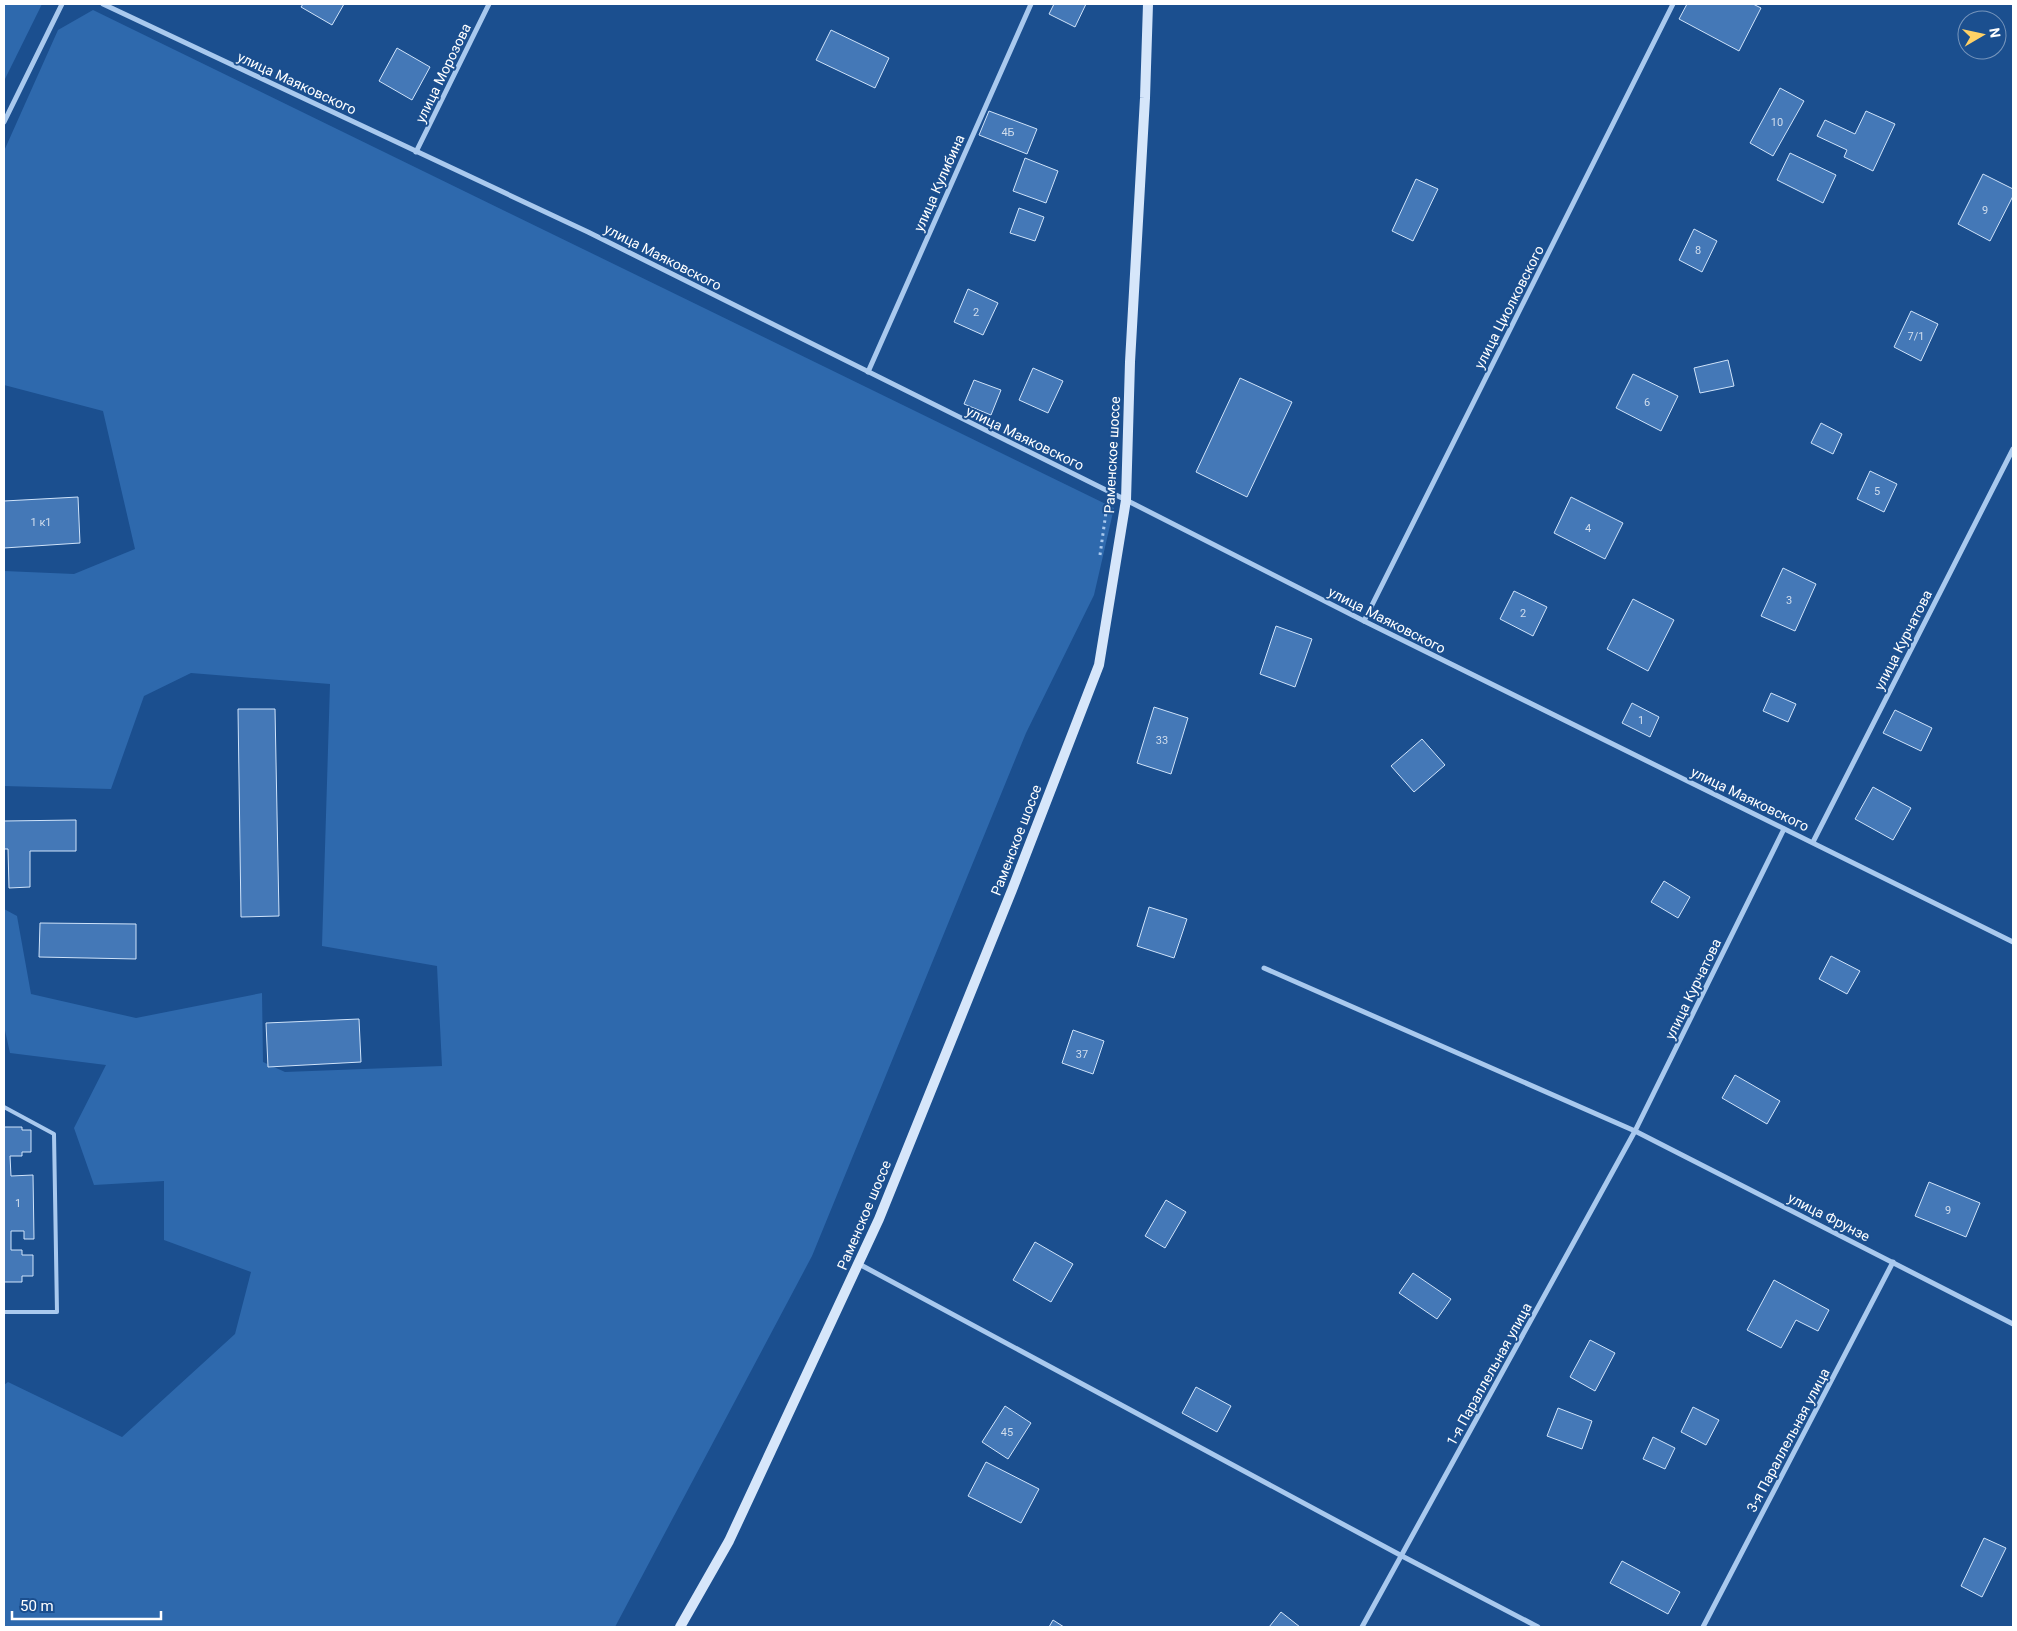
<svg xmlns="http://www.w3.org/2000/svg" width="2017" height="1631" font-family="Roboto,sans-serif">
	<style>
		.green { fill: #2e69ad }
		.building { fill: #4478b7; stroke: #cfe3fa }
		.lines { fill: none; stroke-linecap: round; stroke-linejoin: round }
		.path { stroke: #a9c9ee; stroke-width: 3; stroke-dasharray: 2.5 4; stroke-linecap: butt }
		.lane { stroke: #a9c9ee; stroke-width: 4 }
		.street { stroke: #a9c9ee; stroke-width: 5 }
		.secondary { stroke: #d6e6fa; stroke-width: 10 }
		.labels { text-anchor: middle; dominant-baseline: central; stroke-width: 4; stroke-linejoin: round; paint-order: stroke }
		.number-label { font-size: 11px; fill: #d0dded }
		.street-label { font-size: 14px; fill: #fff; stroke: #1b4f8f }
	</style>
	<rect width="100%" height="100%" fill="#1b4f8f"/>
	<g class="green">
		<path d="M 4,4 L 42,4 L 4,81 Z"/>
		<path d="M 93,10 L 1114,508 L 1094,595 L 1026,733 L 812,1256 L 615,1627 L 4,1627 L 4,1385 L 8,1382 L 122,1437 L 235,1334 L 251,1272 L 164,1240 L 164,1181 L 94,1185 L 74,1128 L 106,1065 L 10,1053 L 4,1026 L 4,909 L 17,916 L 31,994 L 136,1018 L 262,993 L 263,1062 L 285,1072 L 442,1066 L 437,966 L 322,946 L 330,684 L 191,673 L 144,696 L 111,789 L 4,786 L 4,571 L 74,574 L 135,549 L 103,411 L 4,385 L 4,151 L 58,30 Z"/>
	</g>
	<g class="building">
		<path d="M 303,4 L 344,4 L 332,25 L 301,7 Z"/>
		<path d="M 1054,4 L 1086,4 L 1075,27 L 1049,14 Z"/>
		<path d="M 1687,4 L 1753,4 L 1761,8 L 1739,51 L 1679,19 Z"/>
		<path d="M 831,30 L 889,58 L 875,88 L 816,60 Z"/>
		<path d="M 397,48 L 430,67 L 412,100 L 379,81 Z"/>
		<path d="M 1780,88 L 1804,101 L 1773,156 L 1750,143 Z"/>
		<path d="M 989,111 L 1037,129 L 1027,154 L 979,135 Z"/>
		<path d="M 1866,111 L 1895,124 L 1873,171 L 1844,157 L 1847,150 L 1817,136 L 1825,120 L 1855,134 Z"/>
		<path d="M 1790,153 L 1836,175 L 1823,203 L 1777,180 Z"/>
		<path d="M 1025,158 L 1058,171 L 1046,203 L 1013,191 Z"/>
		<path d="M 1983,174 L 2013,189 L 2013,196 L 1990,241 L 1958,224 Z"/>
		<path d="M 1416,179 L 1438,189 L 1413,241 L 1392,231 Z"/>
		<path d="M 1019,208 L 1044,217 L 1035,241 L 1010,233 Z"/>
		<path d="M 1694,229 L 1717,241 L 1702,272 L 1679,260 Z"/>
		<path d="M 968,289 L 998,303 L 983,335 L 954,322 Z"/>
		<path d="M 1911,311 L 1938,324 L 1921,361 L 1894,347 Z"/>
		<path d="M 1728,360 L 1734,386 L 1700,393 L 1694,368 Z"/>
		<path d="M 1033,368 L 1063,381 L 1048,413 L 1019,400 Z"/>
		<path d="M 1633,374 L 1678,396 L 1661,431 L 1616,408 Z"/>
		<path d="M 1240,378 L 1292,402 L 1247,497 L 1196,472 Z"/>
		<path d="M 974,380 L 1001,390 L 991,415 L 964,404 Z"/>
		<path d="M 1821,423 L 1842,434 L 1833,454 L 1811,443 Z"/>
		<path d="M 1870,471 L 1897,484 L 1884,512 L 1857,499 Z"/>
		<path d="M 78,497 L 80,543 L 4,548 L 4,501 Z"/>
		<path d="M 1571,497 L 1623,523 L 1605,559 L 1554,533 Z"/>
		<path d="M 1783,568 L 1816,584 L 1795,631 L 1761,616 Z"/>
		<path d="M 1514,591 L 1547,607 L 1533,636 L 1500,619 Z"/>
		<path d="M 1633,599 L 1674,620 L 1648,671 L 1607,649 Z"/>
		<path d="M 1276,626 L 1312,639 L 1295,687 L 1260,674 Z"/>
		<path d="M 1771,693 L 1796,704 L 1788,722 L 1763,711 Z"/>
		<path d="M 1632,703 L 1659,717 L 1650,737 L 1622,723 Z"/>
		<path d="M 1154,707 L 1188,718 L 1171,774 L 1137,763 Z"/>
		<path d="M 238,709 L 275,709 L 279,916 L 241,917 Z"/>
		<path d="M 1895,710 L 1932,728 L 1921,751 L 1883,733 Z"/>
		<path d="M 1422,739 L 1445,765 L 1414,792 L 1391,766 Z"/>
		<path d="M 1873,787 L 1911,808 L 1893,840 L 1855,819 Z"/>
		<path d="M 76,820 L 76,851 L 30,851 L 30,887 L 9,888 L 8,849 L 4,849 L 4,821 Z"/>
		<path d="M 1664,881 L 1690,897 L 1678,918 L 1651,902 Z"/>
		<path d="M 1149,907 L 1187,919 L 1174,958 L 1137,946 Z"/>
		<path d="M 40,923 L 136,924 L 136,959 L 39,957 Z"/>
		<path d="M 1831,956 L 1860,971 L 1847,994 L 1819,979 Z"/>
		<path d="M 359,1019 L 361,1062 L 268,1067 L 266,1023 Z"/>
		<path d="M 1073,1030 L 1104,1041 L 1093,1074 L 1062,1063 Z"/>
		<path d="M 1735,1075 L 1780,1101 L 1767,1124 L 1722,1098 Z"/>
		<path d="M 4,1127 L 22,1127 L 22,1130 L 31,1130 L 31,1152 L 22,1152 L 22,1156 L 10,1156 L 11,1176 L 33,1175 L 34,1239 L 24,1239 L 24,1231 L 11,1231 L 11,1250 L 22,1250 L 22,1255 L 33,1255 L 33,1276 L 22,1276 L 22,1282 L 4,1282 Z"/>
		<path d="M 1929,1182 L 1980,1203 L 1966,1237 L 1915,1216 Z"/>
		<path d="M 1166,1200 L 1186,1212 L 1165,1248 L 1145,1236 Z"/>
		<path d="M 1035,1242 L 1073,1264 L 1051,1302 L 1013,1280 Z"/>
		<path d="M 1413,1273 L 1451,1299 L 1437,1319 L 1399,1293 Z"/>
		<path d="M 1774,1280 L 1829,1310 L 1818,1331 L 1796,1320 L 1781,1348 L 1747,1330 Z"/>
		<path d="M 1590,1340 L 1615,1353 L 1595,1391 L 1570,1377 Z"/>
		<path d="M 1196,1387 L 1231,1406 L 1217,1432 L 1182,1413 Z"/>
		<path d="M 1005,1406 L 1031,1423 L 1008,1459 L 982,1442 Z"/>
		<path d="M 1693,1407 L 1719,1420 L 1706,1445 L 1681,1432 Z"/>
		<path d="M 1558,1408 L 1592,1421 L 1582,1449 L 1547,1436 Z"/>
		<path d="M 1653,1437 L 1675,1448 L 1665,1469 L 1643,1459 Z"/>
		<path d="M 986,1462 L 1039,1489 L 1021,1523 L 968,1496 Z"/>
		<path d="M 1984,1538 L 2006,1548 L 1982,1597 L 1961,1586 Z"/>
		<path d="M 1622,1561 L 1680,1592 L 1668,1614 L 1610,1583 Z"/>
		<path d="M 1281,1612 L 1300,1627 L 1269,1627 Z"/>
		<path d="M 1053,1620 L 1064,1627 L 1049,1627 Z"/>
	</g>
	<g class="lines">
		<path class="path" d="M 1100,555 L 1107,505"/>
		<path class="lane" d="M 4,1107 L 54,1134 L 57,1312 L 4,1312"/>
		<g class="street">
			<path d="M 103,4 L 588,232 L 1126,500 L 1364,621 L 2013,942"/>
			<path d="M 4,122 L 62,4"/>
			<path d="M 416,152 L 489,4"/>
			<path d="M 868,372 L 1031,4"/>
			<path d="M 1364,621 L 1673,4"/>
			<path d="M 1813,842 L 2013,449"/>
			<path d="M 1264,968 L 1635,1131 L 2013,1324"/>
			<path d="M 859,1264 L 1402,1556 L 1538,1627"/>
			<path d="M 1362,1627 L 1635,1131 L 1784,829"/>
			<path d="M 1703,1627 L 1893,1262"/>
		</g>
		<path class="secondary" d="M 680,1627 L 729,1541 L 879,1219 L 1012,890 L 1099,665 L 1126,500 L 1130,362 L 1145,98 L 1148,4"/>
	</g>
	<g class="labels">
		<g class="number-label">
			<text x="1777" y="122">10</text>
			<text x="1008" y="132">4Б</text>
			<text x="1985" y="210">9</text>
			<text x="1698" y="250">8</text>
			<text x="976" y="312">2</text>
			<text x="1916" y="336">7/1</text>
			<text x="1647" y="402">6</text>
			<text x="1877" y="491">5</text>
			<text x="41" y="522">1 к1</text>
			<text x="1588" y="528">4</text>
			<text x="1789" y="600">3</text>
			<text x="1523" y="613">2</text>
			<text x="1641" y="720">1</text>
			<text x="1162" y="740">33</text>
			<text x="1082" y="1054">37</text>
			<text x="18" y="1203">1</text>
			<text x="1948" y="1210">9</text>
			<text x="1007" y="1432">45</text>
		</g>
		<g class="street-label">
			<text transform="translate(443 73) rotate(-64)">улица Морозова</text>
			<text transform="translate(297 83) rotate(25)">улица Маяковского</text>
			<text transform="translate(939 183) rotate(-66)">улица Кулибина</text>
			<text transform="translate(663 257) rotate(27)">улица Маяковского</text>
			<text transform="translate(1509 307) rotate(-63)">улица Циолковского</text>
			<text transform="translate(1025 438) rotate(26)">улица Маяковского</text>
			<text transform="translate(1112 455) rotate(-87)">Раменское шоссе</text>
			<text transform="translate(1387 620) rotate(27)">улица Маяковского</text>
			<text transform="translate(1903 640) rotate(-63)">улица Курчатова</text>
			<text transform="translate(1750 799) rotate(26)">улица Маяковского</text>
			<text transform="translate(1016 840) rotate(-69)">Раменское шоссе</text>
			<text transform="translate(1693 989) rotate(-64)">улица Курчатова</text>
			<text transform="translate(864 1215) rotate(-67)">Раменское шоссе</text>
			<text transform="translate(1829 1217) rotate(27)">улица Фрунзе</text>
			<text transform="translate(1489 1374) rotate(-61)">1-я Параллельная улица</text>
			<text transform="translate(1788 1440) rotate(-62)">3-я Параллельная улица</text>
		</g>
	</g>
	<rect width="2017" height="1631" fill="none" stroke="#ffffff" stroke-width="10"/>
	<g transform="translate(1982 35) rotate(81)"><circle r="24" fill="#1b4f8f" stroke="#7695bc"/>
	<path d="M0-4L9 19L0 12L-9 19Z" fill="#ffd166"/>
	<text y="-8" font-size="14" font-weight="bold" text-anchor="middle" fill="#ffffff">N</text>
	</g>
	<path d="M12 1611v8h149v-8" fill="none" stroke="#ffffff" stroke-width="2.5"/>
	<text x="20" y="1611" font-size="15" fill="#ffffff" stroke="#1b4f8f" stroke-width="4" paint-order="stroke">50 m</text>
</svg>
